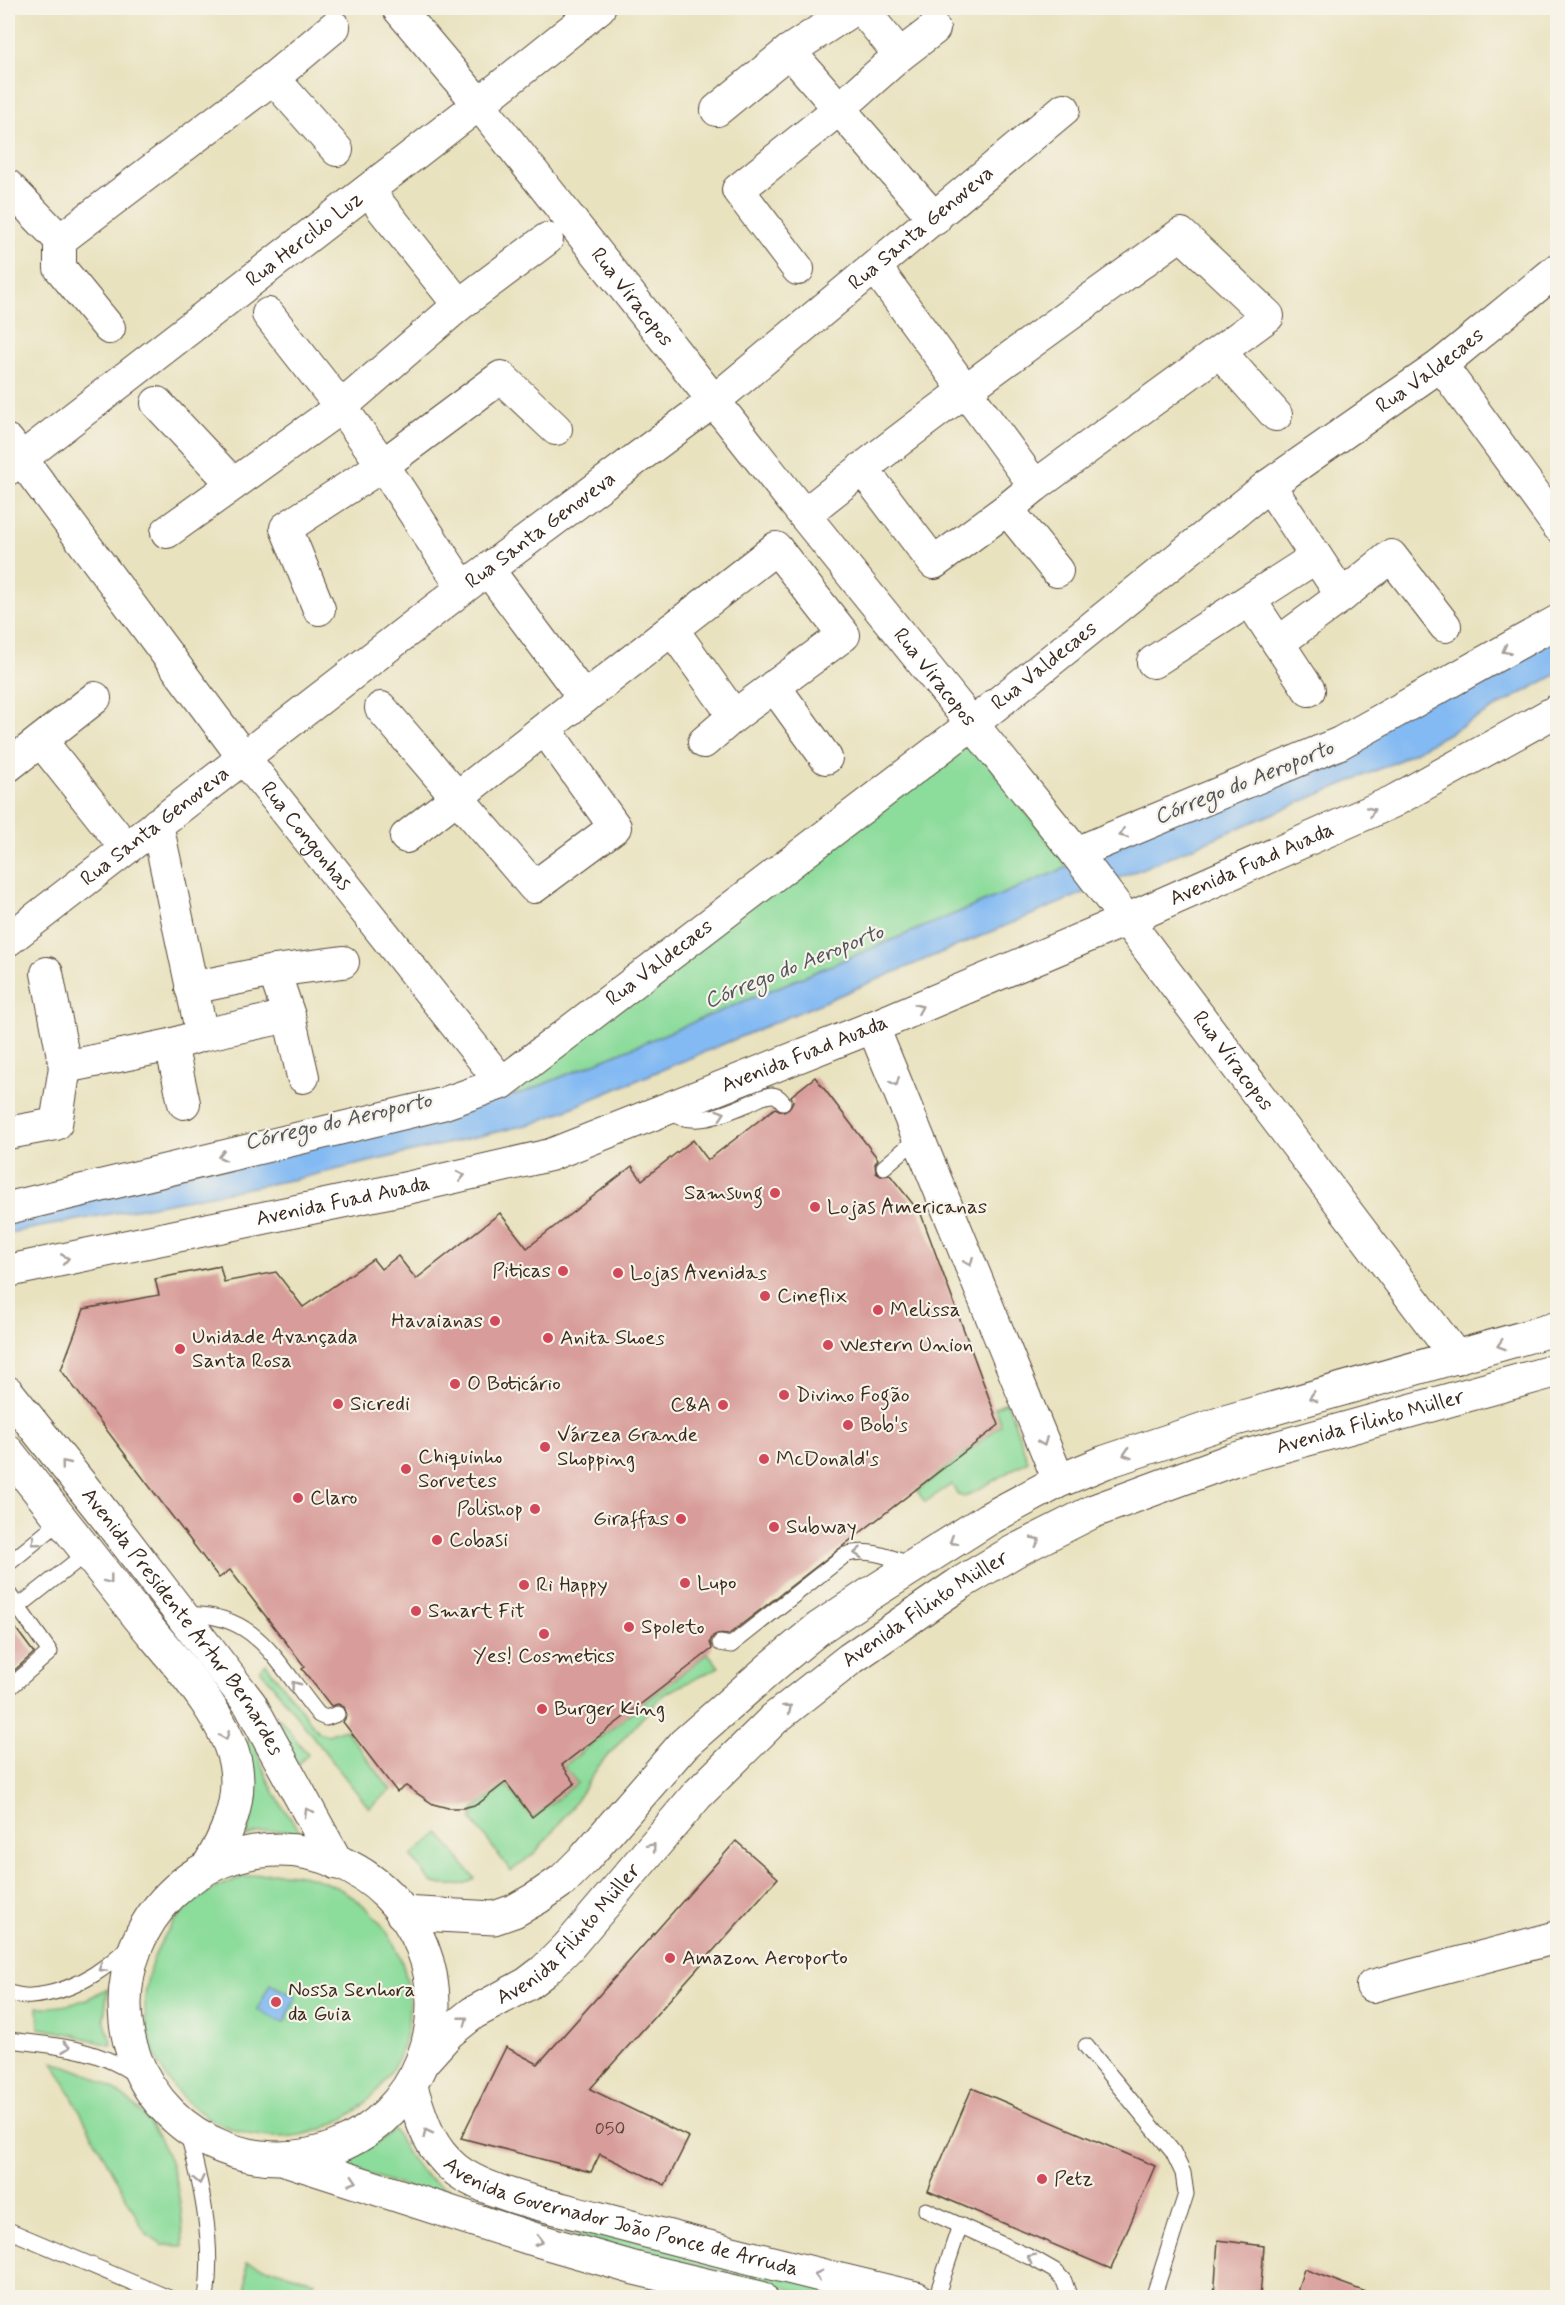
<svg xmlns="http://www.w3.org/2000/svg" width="1565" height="2305" font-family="Mynerve,sans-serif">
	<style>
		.green { fill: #8cdc9b; stroke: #64835c; stroke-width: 1.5 }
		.water { fill: #83baf3; stroke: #5f7288; stroke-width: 1.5 }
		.building { fill: #d89d9a }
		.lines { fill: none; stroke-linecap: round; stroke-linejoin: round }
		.service-casing { stroke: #554636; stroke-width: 17 }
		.minor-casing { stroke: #554636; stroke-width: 34 }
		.secondary-casing { stroke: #554636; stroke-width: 35 }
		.service { stroke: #fff; stroke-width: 15 }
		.minor { stroke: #fff; stroke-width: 32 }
		.secondary { stroke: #fff; stroke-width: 33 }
		.oneway { stroke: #a79f9a }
		.poi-dot { fill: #d1495b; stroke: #f7f3e8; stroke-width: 2 }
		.labels { text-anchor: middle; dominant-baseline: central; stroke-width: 4.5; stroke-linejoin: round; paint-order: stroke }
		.number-label { font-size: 18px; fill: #62473d }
		.street-label { font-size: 21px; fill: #3b2a1e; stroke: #f7f3e8 }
		.poi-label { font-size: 21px; fill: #3b2a1e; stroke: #f7f3e8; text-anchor: start }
		.water-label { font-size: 22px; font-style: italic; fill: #51555e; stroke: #f7f3e8 }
	</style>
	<rect width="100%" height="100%" fill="#f7f3e8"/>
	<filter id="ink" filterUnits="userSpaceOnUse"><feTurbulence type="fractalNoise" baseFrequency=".0167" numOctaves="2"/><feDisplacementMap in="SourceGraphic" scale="12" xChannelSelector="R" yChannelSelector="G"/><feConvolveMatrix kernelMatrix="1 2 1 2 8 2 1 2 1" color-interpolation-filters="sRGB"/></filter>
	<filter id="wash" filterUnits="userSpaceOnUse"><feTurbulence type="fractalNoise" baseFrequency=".008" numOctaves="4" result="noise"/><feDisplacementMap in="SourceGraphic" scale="24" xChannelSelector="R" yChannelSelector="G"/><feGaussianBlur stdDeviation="1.35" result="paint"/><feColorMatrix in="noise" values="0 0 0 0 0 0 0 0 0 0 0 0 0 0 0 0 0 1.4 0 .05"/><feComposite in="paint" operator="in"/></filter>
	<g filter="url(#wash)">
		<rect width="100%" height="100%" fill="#e9e2bf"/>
		<g class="green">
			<path d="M 969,738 L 1068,867 L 525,1092 L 8,1214 L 482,1097 Z"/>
			<path d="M 1007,1402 L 1028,1461 L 965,1497 L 958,1495 L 952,1484 L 925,1502 L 917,1491 L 1001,1425 L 995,1407 Z"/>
			<path d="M 708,1653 L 719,1667 L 664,1694 L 600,1764 L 569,1811 L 536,1852 L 511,1871 L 472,1820 L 475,1808 L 506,1785 L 533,1818 L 577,1783 L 564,1766 Z"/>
			<path d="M 266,1664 L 318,1732 L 328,1735 L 345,1729 L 391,1790 L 369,1808 L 260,1669 Z"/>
			<path d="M 279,1718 L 308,1755 L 296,1765 L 275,1720 Z"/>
			<path d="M 253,1738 C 263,1775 278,1806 303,1834 C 282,1830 266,1828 246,1837 C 258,1805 259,1775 245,1743 Z"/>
			<path d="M 439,1833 L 475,1879 C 462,1887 446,1886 432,1883 L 411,1856 Z"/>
			<circle cx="277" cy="2005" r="132"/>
			<path d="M 108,1988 L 104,2018 L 112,2046 L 71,2034 L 39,2028 L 38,2007 C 65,2008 85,2002 108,1988 Z"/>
			<path d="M 53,2062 C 146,2087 183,2152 183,2246 L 162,2245 L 146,2234 Z"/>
			<path d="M 394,2129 C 414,2170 426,2181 469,2199 L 466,2207 L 334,2163 C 358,2156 376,2146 394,2129 Z"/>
			<path d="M 497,2205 L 867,2297 L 822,2297 L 494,2216 Z"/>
			<path d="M 247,2262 L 315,2281 C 295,2298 271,2298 246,2297 Z"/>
		</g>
		<g class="water">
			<path d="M 1557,639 L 1557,674 L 1396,762 L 535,1123 L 296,1179 L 8,1233 L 8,1214 L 525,1092 L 1068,867 Z"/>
			<path d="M 270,1984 L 296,1997 L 284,2023 L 257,2010 Z"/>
		</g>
		<g id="blocks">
			<g class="building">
				<path d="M 815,1077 L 878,1159 L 875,1164 L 876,1173 L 881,1176 L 890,1175 L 921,1214 L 999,1425 L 728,1635 L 717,1634 L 713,1636 L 710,1642 L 712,1649 L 562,1765 L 575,1783 L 532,1817 L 506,1782 L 478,1804 L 463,1808 L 448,1808 L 433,1804 L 406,1786 L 397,1792 L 343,1722 L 347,1715 L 344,1707 L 338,1704 L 331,1706 L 302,1669 L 305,1667 L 230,1570 L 219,1578 L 61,1370 L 84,1309 L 159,1295 L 155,1279 L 220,1266 L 224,1282 L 276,1272 L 303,1307 L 373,1259 L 381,1269 L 398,1256 L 416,1279 L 500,1213 L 527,1248 L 632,1166 L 642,1180 L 693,1140 L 708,1160 L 775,1108 L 784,1112 L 789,1109 L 793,1101 L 791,1096 Z"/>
				<path d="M 8,1618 L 34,1653 L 8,1676 Z"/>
				<path d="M 736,1841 L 778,1878 L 590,2089 L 689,2137 L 665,2185 L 600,2154 L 591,2172 L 461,2138 L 506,2047 L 538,2064 Z"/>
				<path d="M 972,2088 L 1155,2166 L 1111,2269 L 928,2191 Z"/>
				<path d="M 1218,2240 L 1264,2246 L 1260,2298 L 1214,2298 Z"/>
				<path d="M 1304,2269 L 1374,2295 L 1374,2298 L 1295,2298 Z"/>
			</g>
		</g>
	</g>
	<g filter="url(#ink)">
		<use href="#blocks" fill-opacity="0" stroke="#554636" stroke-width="1.5"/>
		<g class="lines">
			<defs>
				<g id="service">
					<path d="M 666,1109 C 691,1130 724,1114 750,1103 C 756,1100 765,1095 772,1095 C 777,1095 780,1098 783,1102"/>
					<path d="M 884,1167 L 918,1138"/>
					<path d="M 8,1564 L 62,1520"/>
					<path d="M 8,1593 L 50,1652 L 8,1689"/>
					<path d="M 18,1607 L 88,1552"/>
					<path d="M 184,1615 C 258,1610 278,1666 319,1715 L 326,1718 L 337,1714"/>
					<path d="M 720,1643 L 731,1645 L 845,1555 C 868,1547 892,1558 914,1566"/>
					<path d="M 8,1993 C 15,1994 23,1997 31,1996 C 75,1993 119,1963 143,1928"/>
					<path d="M 8,2040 C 62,2046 108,2049 151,2087"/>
					<path d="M 1086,2046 L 1173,2152 L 1183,2173 L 1186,2194 L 1153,2298"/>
					<path d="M 185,2123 C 200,2178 215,2241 206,2298"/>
					<path d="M 926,2210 L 1034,2259 L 1055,2271 L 1064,2281 L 1070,2298"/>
					<path d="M 8,2230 L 169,2298"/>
					<path d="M 936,2298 L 960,2225"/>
				</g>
				<g id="minor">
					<path id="s1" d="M 398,8 L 479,104 L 804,515 L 1076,853 L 1457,1358"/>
					<path d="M 861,8 L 900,55"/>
					<path d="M 789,51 L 935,219"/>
					<path d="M 273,78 L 337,150"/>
					<path d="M 717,110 L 789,51 L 855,8"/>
					<path d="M 8,186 L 60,240 L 273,78 L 334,27"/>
					<path d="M 381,207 L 459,305"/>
					<path d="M 60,240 L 60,268 L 109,328"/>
					<path d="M 876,268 L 1035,486"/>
					<path d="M 798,269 L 738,190 L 839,109 L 900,55 L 934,29"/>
					<path d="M 268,314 L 341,407 L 383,465 L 463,588"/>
					<path d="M 1220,352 L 1276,415"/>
					<path d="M 1441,365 L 1558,526"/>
					<path d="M 157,403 L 233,484"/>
					<path id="s2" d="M 8,441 L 244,758 L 502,1083"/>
					<path id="s3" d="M 8,469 L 479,104 L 599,8"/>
					<path d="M 1269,485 L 1342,596"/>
					<path d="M 1007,509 L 1057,571"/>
					<path d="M 804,515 C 926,416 1054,326 1181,234 L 1268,316 L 1035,486 L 1007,509 L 934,563 L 862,468"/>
					<path d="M 167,532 L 341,407 L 459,305 L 547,239"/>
					<path d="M 489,571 L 584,698"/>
					<path d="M 1250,600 L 1309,690"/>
					<path d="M 319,609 L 286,528 L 383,465 L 501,377 L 556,429"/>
					<path d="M 672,629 L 734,716"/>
					<path d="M 1278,643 L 1342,596 L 1391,556 L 1445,626"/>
					<path d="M 1153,662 L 1316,557"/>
					<path d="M 774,686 L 826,758"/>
					<path d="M 381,708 L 534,887 L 615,827 L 545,729"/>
					<path d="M 41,741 L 126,848"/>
					<path d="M 8,766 L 95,698"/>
					<path d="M 157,824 L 202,1035"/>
					<path d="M 406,837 L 776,548 L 844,635 L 734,716 L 704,742"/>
					<path d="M 1076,853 L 1340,743 L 1558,621"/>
					<path id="s4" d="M 8,940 L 463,588 L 715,400 L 1064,109"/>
					<path d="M 274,971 L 289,1016 L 303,1077"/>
					<path d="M 47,973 L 65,1067 L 171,1045 L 202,1035 L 289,1016"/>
					<path d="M 191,988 L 274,971 L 343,962"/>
					<path d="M 873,1027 L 1059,1481"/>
					<path d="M 171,1045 L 184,1103"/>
					<path d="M 8,1133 L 56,1124 L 65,1067"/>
					<path id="s5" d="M 8,1208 L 442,1104 L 502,1083 L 972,724 L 1269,485 L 1441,365 L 1558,269"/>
					<path id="s6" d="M 8,1271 L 407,1188 L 550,1155 L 873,1027 L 1126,920 L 1392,802 L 1558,710"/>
					<path d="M 1372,1986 L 1558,1937"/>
				</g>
				<g id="secondary">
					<path id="s7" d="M 8,1393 L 108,1519 L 250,1704 L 337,1863"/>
					<path d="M 8,1452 C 51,1507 95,1561 138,1616 C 170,1656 229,1717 236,1768 C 241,1804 226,1837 208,1867"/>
					<circle cx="279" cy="2004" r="154"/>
					<path d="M 402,1913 L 494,1918 L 514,1911 L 537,1898 L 563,1880 L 585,1858 L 684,1744 L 774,1665 L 819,1628 L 870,1594 L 988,1519 L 1059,1481 L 1105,1462 L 1225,1422 L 1558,1328"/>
					<path id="s8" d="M 423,2061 L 449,2032 L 473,2013 L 527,1984 L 544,1971 L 568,1947 L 697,1795 L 774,1719 L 850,1659 L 959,1584 L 1013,1552 L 1094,1511 L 1232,1460 L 1558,1370"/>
					<path id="s9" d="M 411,2087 C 421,2118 428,2147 455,2169 C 486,2194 558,2208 597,2218 C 703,2246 809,2273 916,2298"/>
					<path d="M 285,2159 L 530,2238 L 634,2268 L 761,2298"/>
				</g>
			</defs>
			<use href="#service" class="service-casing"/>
			<use href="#minor" class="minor-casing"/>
			<use href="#secondary" class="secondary-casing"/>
			<use href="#service" class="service"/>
			<use href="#minor" class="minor"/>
			<use href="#secondary" class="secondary"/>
		</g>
		<defs><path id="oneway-chevron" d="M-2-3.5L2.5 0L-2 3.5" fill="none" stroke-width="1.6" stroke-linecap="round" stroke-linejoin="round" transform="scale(1.5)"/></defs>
		<g class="oneway">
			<use href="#oneway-chevron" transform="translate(1506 650) rotate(151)"/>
			<use href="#oneway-chevron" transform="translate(1371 811) rotate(-24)"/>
			<use href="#oneway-chevron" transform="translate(1123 834) rotate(157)"/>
			<use href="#oneway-chevron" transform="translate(919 1008) rotate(-23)"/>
			<use href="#oneway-chevron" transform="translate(895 1082) rotate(68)"/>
			<use href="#oneway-chevron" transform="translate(721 1114) rotate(-18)"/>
			<use href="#oneway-chevron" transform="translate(222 1156) rotate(167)"/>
			<use href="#oneway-chevron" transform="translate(461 1176) rotate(-13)"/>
			<use href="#oneway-chevron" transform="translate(65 1259) rotate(-10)"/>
			<use href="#oneway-chevron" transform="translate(969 1262) rotate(68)"/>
			<use href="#oneway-chevron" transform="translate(1501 1345) rotate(163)"/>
			<use href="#oneway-chevron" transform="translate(1313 1397) rotate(164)"/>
			<use href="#oneway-chevron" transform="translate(1043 1442) rotate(68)"/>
			<use href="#oneway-chevron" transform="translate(1127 1454) rotate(162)"/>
			<use href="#oneway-chevron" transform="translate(65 1464) rotate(-129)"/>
			<use href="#oneway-chevron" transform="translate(953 1541) rotate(148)"/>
			<use href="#oneway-chevron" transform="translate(1036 1541) rotate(-27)"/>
			<use href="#oneway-chevron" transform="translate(35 1542) rotate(141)"/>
			<use href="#oneway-chevron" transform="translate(858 1553) rotate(176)"/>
			<use href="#oneway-chevron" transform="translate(109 1580) rotate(52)"/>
			<use href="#oneway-chevron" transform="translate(295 1685) rotate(-127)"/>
			<use href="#oneway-chevron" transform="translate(788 1708) rotate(-40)"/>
			<use href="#oneway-chevron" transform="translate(225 1736) rotate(68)"/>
			<use href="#oneway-chevron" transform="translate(308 1812) rotate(-120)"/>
			<use href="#oneway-chevron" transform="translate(652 1847) rotate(-50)"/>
			<use href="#oneway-chevron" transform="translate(102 1968) rotate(147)"/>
			<use href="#oneway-chevron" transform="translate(464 2020) rotate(-38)"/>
			<use href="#oneway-chevron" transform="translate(66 2047) rotate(7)"/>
			<use href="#oneway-chevron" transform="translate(427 2133) rotate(-117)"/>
			<use href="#oneway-chevron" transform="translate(199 2180) rotate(78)"/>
			<use href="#oneway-chevron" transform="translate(353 2181) rotate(18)"/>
			<use href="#oneway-chevron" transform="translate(539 2241) rotate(16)"/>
			<use href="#oneway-chevron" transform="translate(1031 2258) rotate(-153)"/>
			<use href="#oneway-chevron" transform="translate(818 2275) rotate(-167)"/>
		</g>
	</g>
	<g class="poi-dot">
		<circle cx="775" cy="1193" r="6"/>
		<circle cx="815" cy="1207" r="6"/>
		<circle cx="563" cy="1271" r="6"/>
		<circle cx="618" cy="1273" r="6"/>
		<circle cx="765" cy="1296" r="6"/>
		<circle cx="878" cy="1310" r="6"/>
		<circle cx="495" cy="1321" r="6"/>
		<circle cx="548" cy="1338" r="6"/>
		<circle cx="828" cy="1345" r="6"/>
		<circle cx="180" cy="1349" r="6"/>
		<circle cx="455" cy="1384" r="6"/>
		<circle cx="784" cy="1395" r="6"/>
		<circle cx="338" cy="1404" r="6"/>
		<circle cx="723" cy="1405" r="6"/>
		<circle cx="848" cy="1425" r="6"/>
		<circle cx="545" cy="1447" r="6"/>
		<circle cx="764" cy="1459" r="6"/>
		<circle cx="406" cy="1469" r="6"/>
		<circle cx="298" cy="1498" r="6"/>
		<circle cx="535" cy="1509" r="6"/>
		<circle cx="681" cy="1519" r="6"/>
		<circle cx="774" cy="1527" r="6"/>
		<circle cx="437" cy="1540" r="6"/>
		<circle cx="685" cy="1583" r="6"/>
		<circle cx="524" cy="1585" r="6"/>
		<circle cx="416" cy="1611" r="6"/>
		<circle cx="629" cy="1627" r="6"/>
		<circle cx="544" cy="1634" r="6"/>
		<circle cx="542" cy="1709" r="6"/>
		<circle cx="670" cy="1958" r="6"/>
		<circle cx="276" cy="2002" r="6"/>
		<circle cx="1042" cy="2179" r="6"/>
	</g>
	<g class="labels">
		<g class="number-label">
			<text x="610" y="2129">050</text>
		</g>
		<g class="street-label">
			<text stroke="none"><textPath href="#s4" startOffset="1158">Rua Santa Genoveva</textPath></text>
			<text stroke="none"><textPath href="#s3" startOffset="375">Rua Hercilio Luz</textPath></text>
			<text stroke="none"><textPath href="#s1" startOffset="372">Rua Viracopos</textPath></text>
			<text stroke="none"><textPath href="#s5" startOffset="1680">Rua Valdecaes</textPath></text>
			<text stroke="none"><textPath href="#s4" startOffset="672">Rua Santa Genoveva</textPath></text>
			<text stroke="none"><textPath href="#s5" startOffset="1194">Rua Valdecaes</textPath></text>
			<text stroke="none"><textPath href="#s1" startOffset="858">Rua Viracopos</textPath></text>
			<text stroke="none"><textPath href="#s4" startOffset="186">Rua Santa Genoveva</textPath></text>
			<text stroke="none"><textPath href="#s2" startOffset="495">Rua Congonhas</textPath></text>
			<text stroke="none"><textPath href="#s6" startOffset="1314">Avenida Fuad Auada</textPath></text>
			<text stroke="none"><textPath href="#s5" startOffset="708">Rua Valdecaes</textPath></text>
			<text stroke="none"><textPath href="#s6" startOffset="828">Avenida Fuad Auada</textPath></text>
			<text stroke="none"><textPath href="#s1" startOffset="1344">Rua Viracopos</textPath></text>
			<text stroke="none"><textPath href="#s6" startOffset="342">Avenida Fuad Auada</textPath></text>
			<text stroke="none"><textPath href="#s8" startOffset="1167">Avenida Filinto Müller</textPath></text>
			<text stroke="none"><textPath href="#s8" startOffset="681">Avenida Filinto Müller</textPath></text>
			<text stroke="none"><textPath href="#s7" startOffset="288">Avenida Presidente Artur Bernardes</textPath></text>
			<text stroke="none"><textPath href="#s8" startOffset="195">Avenida Filinto Müller</textPath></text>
			<text stroke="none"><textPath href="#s9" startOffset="268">Avenida Governador João Ponce de Arruda</textPath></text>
		</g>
		<g class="poi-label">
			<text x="763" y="1193" text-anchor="end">Samsung</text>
			<text x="827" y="1207">Lojas Americanas</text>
			<text x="551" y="1271" text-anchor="end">Piticas</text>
			<text x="630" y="1273">Lojas Avenidas</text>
			<text x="777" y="1296">Cineflix</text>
			<text x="890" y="1310">Melissa</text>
			<text x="483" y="1321" text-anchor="end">Havaianas</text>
			<text x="192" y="1337">Unidade Avançada<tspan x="192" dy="24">Santa Rosa</tspan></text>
			<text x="560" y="1338">Anita Shoes</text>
			<text x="840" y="1345">Western Union</text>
			<text x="467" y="1384">O Boticário</text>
			<text x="796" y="1395">Divino Fogão</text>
			<text x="350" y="1404">Sicredi</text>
			<text x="711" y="1405" text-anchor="end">C&amp;A</text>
			<text x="860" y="1425">Bob's</text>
			<text x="557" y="1435">Várzea Grande<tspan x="557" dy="24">Shopping</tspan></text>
			<text x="418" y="1457">Chiquinho<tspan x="418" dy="24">Sorvetes</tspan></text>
			<text x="776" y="1459">McDonald's</text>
			<text x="310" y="1498">Claro</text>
			<text x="523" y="1509" text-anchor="end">Polishop</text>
			<text x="669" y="1519" text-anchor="end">Giraffas</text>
			<text x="786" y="1527">Subway</text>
			<text x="449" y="1540">Cobasi</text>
			<text x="697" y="1583">Lupo</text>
			<text x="536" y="1585">Ri Happy</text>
			<text x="428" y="1611">Smart Fit</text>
			<text x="641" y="1627">Spoleto</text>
			<text x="544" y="1656" text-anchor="middle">Yes! Cosmetics</text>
			<text x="554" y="1709">Burger King</text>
			<text x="682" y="1958">Amazon Aeroporto</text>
			<text x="288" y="1990">Nossa Senhora<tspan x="288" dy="24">da Guia</tspan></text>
			<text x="1054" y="2179">Petz</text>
		</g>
		<g class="water-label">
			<text transform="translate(1244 783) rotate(-22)">Córrego do Aeroporto</text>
			<text transform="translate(794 967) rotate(-22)">Córrego do Aeroporto</text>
			<text transform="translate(338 1122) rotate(-13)">Córrego do Aeroporto</text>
		</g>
	</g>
	<rect width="1565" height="2305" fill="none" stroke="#f7f3e8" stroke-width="30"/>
</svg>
